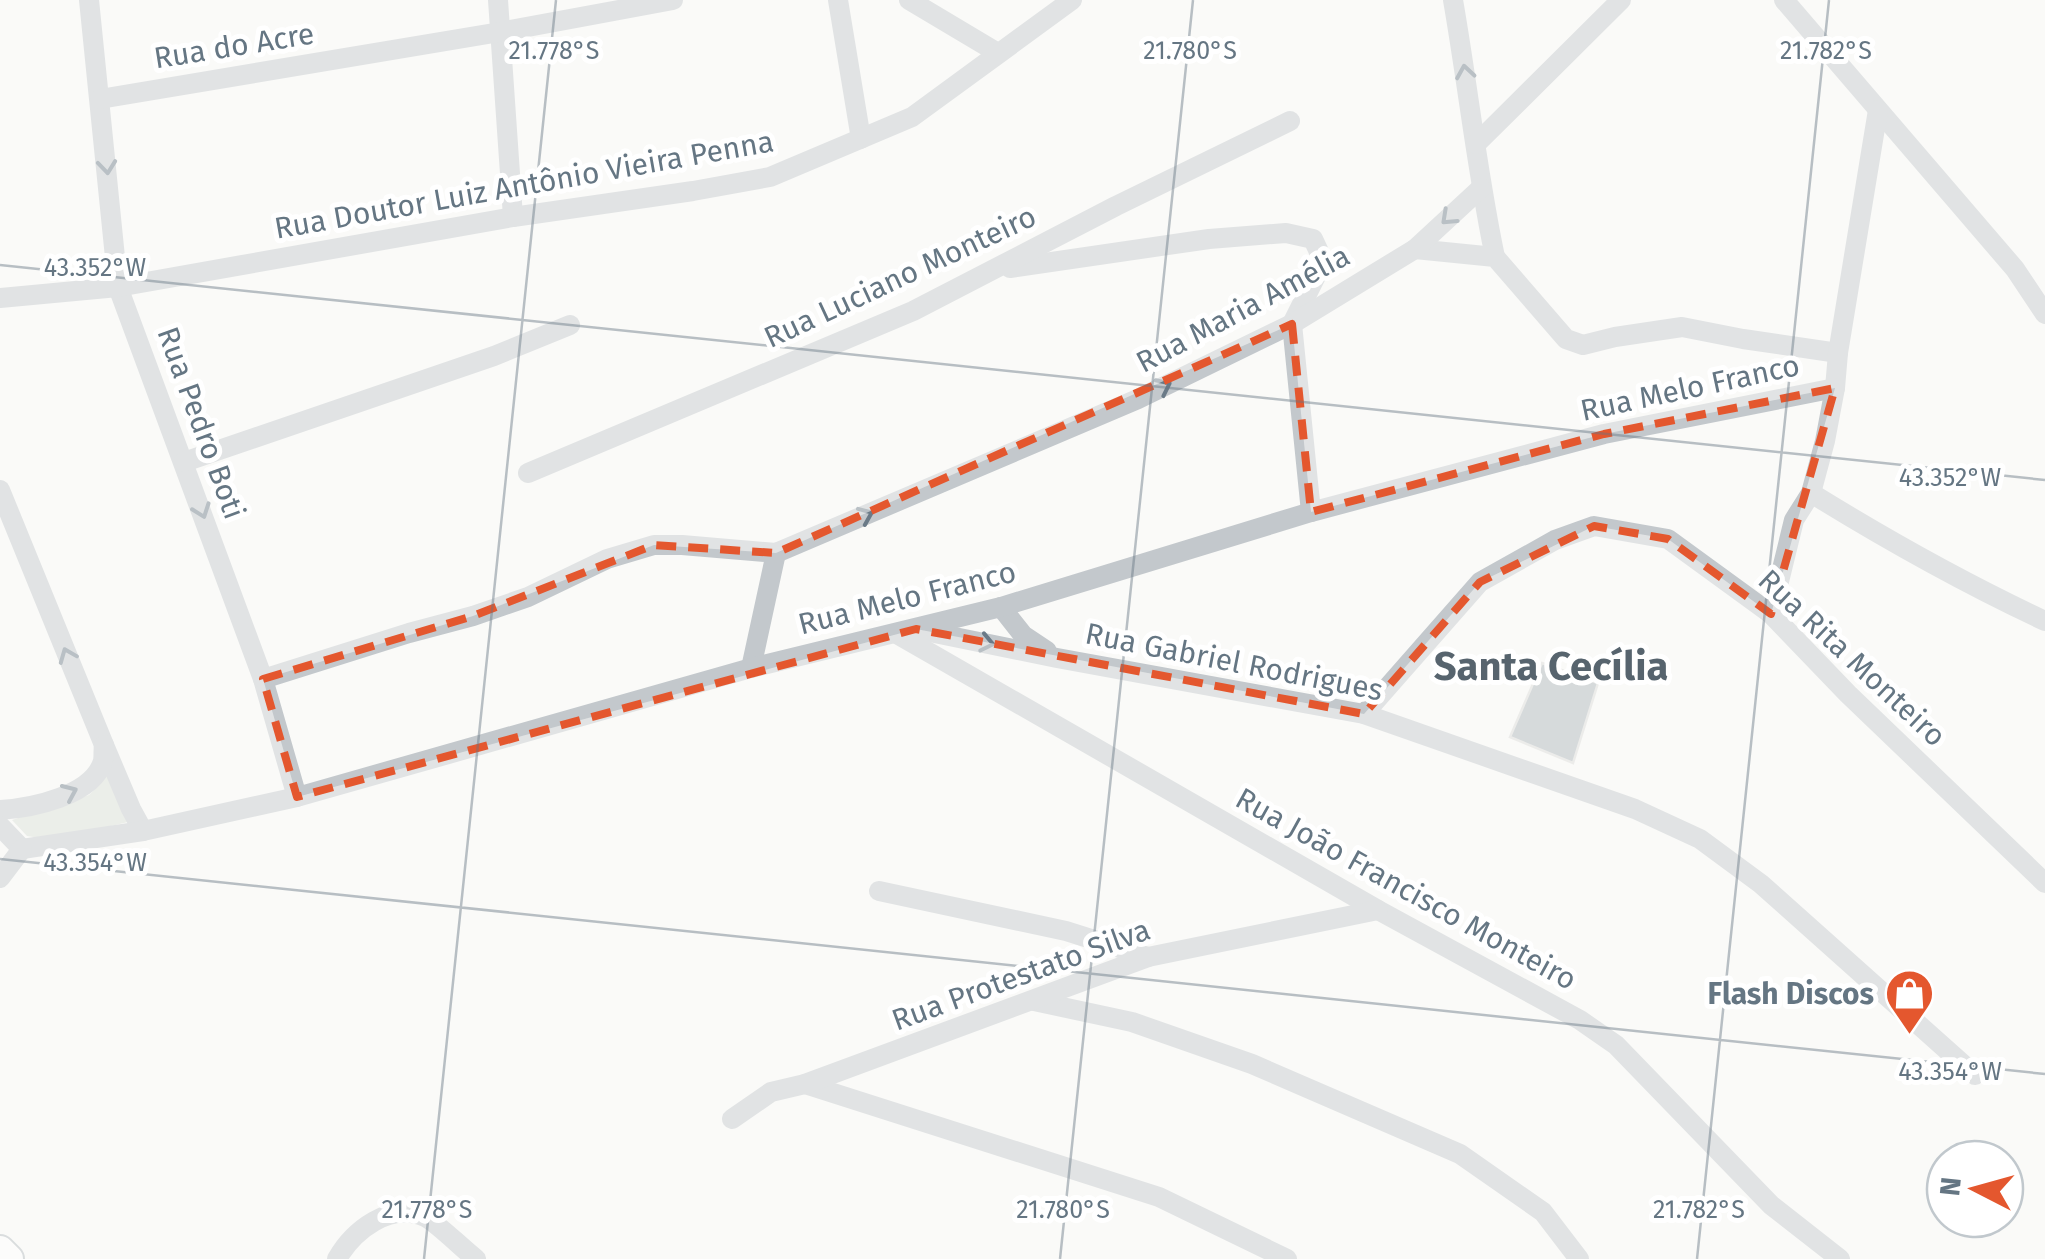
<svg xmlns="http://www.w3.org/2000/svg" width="2045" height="1259" font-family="'Fira Sans',sans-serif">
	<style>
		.green { fill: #dadfd7 }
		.building { fill: #aab3b9; stroke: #dcdcda; stroke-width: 2.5 }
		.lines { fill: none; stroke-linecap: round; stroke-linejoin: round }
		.secondary-casing { stroke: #b3babf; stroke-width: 32 }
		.minor { stroke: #c3c8cc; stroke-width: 20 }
		.secondary { stroke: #fff; stroke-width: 28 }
		.oneway { stroke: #6a7a87 }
		.marked { fill: none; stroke: #e4572e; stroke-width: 8; stroke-dasharray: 20 12; stroke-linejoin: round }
		.ticks { fill: none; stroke: #657683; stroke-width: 2.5; stroke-opacity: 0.45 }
		.labels { text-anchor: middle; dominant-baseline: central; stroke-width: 10; stroke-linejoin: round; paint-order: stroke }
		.street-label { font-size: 30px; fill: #657683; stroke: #fff }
		.poi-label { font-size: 30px; font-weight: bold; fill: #657683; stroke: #fff; text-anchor: end }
		.district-label { font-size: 40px; font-weight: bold; fill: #57646e; stroke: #fff }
		.ticks-label { font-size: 25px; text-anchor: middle; fill: #657683; stroke: #fff; stroke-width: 10; stroke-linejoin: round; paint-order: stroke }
	</style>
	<rect width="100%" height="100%" fill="#fafaf8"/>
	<path class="green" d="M 104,771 L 122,794 L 128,822 L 52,840 L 27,836 L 12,820 L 89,795 L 97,787 Z"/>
	<path class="building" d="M 1542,663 L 1598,683 L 1573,763 L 1510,737 Z"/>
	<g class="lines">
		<defs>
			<path id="secondary" d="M 0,1250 L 9,1259"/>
		</defs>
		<use href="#secondary" class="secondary-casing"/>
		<g class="minor">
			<path d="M 89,0 L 118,287 L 263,679 L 297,797"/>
			<path d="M 498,0 L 513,217"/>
			<path d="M 838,0 L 861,139"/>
			<path d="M 909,0 L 998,53"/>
			<path d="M 1453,0 C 1468,86 1477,172 1495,257"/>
			<path d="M 1784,0 L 2015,269 L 2045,314"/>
			<path d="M 100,99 L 500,32 L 673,0"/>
			<path d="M 1476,144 L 1621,0"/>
			<path d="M 1415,249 L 1495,257 L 1566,339 L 1583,345 L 1615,337 L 1682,327 L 1743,339 L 1838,353"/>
			<path d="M 1010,268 L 1209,239 L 1286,233 L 1313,239 L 1320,254 L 1320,268 L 1292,324 L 1311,512"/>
			<path d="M 0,298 L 118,287 L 513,217 L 693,191 L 770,177 L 912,117 L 1072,0"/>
			<path d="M 184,462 L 494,356 L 570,325"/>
			<path d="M 528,473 L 913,311 L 1116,206 L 1290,121"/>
			<path d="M 0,490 L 104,745 L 131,809 L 143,831"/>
			<path d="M 1811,493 C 1887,540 1964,583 2045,621"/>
			<path d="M 1001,607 L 1023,635 L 1047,651"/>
			<path d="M 1771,614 L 1794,520 L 1811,493 L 1825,441 L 1835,388 L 1838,353 L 1878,110"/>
			<path d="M 920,630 L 1057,658 L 1364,714 L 1635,809 L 1700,839 L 1761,884 L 1975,1075"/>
			<path d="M 897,634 L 1378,910 L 1580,1020 L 1616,1045 L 1771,1205 L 1840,1259"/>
			<path d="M 751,668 L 776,553"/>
			<path d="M 263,679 L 409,633 L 473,616 L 528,597 L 607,559 L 654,545 L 682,545 L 776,553 L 1138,399 L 1292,324 L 1415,249 L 1481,188"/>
			<path d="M 1364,714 L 1480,582 L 1555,540 L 1594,526 L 1668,539 L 1771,614 L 1848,694 L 2045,883"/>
			<path d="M 0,810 C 31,808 93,796 103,761 C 104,756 103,750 104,745"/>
			<path d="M 0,826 L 22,849"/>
			<path d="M 22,849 L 143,831 L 297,797 L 751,668 L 1001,607 L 1311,512 L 1604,434 L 1835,388"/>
			<path d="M 0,878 L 22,849"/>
			<path d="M 879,891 L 1066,931 L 1148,957"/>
			<path d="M 1034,1001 L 1132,1022 L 1252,1064 L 1460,1154 L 1543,1212 L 1579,1259"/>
			<path d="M 805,1084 L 1159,1197 L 1287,1259"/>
			<path d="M 732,1119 L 771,1092 L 805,1084 L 1148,957 L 1378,910"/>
			<path d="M 337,1259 C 353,1231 390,1201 425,1217 C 436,1222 464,1250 476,1259"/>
		</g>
		<use href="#secondary" class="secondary"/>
	</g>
	<defs><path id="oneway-chevron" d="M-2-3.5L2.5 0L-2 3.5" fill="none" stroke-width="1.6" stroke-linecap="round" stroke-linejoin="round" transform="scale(2.5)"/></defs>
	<g class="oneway">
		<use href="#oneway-chevron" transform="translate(1465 72) rotate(-99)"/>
		<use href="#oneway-chevron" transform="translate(107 167) rotate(84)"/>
		<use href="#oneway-chevron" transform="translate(1448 218) rotate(137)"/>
		<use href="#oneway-chevron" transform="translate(1164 386) rotate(-26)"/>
		<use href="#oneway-chevron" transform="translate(202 511) rotate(70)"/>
		<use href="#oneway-chevron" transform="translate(866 515) rotate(-23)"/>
		<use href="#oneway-chevron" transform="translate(987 643) rotate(12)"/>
		<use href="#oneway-chevron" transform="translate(67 655) rotate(-112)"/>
		<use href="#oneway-chevron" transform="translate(70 792) rotate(-24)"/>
	</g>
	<path d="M0 0H2045V1259H0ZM 1292,324 L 1311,512 L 1604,434 L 1835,388 L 1771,614 L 1668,539 L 1594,526 L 1480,582 L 1364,714 L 916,629 L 297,797 L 263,679 L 473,616 L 654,545 L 776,553 Z" fill="#fafaf8" fill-opacity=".55" fill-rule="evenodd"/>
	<path class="marked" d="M 1292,324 L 1311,512 L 1604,434 L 1835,388 L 1771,614 L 1668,539 L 1594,526 L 1480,582 L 1364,714 L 916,629 L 297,797 L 263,679 L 473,616 L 654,545 L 776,553 Z"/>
	<path class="ticks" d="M 0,265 L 2045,480M 0,859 L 2045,1074M 424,1259 L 556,0M 1060,1259 L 1193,0M 1697,1259 L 1829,0"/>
	<defs>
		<symbol id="shop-pin" viewBox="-11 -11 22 30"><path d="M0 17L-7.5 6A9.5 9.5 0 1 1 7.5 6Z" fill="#e4572e" stroke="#fff"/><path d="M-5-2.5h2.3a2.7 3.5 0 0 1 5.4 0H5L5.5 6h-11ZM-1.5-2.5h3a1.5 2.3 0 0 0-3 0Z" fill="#fff"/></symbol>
	</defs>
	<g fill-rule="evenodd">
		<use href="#shop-pin" x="1882" y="966" width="55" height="75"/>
	</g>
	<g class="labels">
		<g class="street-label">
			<text transform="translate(234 46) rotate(-9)">Rua do Acre</text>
			<text transform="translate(524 185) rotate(-10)">Rua Doutor Luiz Antônio Vieira Penna</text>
			<text transform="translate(900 277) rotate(-25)">Rua Luciano Monteiro</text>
			<text transform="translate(1243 309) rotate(-28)">Rua Maria Amélia</text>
			<text transform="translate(1690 388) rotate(-12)">Rua Melo Franco</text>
			<text transform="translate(201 423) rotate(70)">Rua Pedro Boti</text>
			<text transform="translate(907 598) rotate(-14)">Rua Melo Franco</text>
			<text transform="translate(1852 658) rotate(43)">Rua Rita Monteiro</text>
			<text transform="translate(1234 662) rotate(11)">Rua Gabriel Rodrigues</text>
			<text transform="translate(1406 889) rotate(29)">Rua João Francisco Monteiro</text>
			<text transform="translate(1021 975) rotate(-20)">Rua Protestato Silva</text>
		</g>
		<g class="poi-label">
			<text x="1874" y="994">Flash Discos</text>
		</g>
		<g class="district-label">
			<text x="1551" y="667">Santa Cecília</text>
		</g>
	</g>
	<g class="ticks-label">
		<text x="554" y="59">21.778°S</text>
		<text x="1190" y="59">21.780°S</text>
		<text x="1826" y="59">21.782°S</text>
		<text x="95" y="276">43.352°W</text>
		<text x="1950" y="486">43.352°W</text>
		<text x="95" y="871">43.354°W</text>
		<text x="1950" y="1080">43.354°W</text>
		<text x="427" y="1218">21.778°S</text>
		<text x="1063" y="1218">21.780°S</text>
		<text x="1699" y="1218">21.782°S</text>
	</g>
	<g transform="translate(1975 1189) rotate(276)"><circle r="48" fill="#ffffff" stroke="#c1c8cd" stroke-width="2.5"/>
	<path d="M0-8L18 38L0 25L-18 38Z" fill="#e4572e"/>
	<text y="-15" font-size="28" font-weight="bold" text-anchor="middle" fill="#657683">N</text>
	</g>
</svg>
